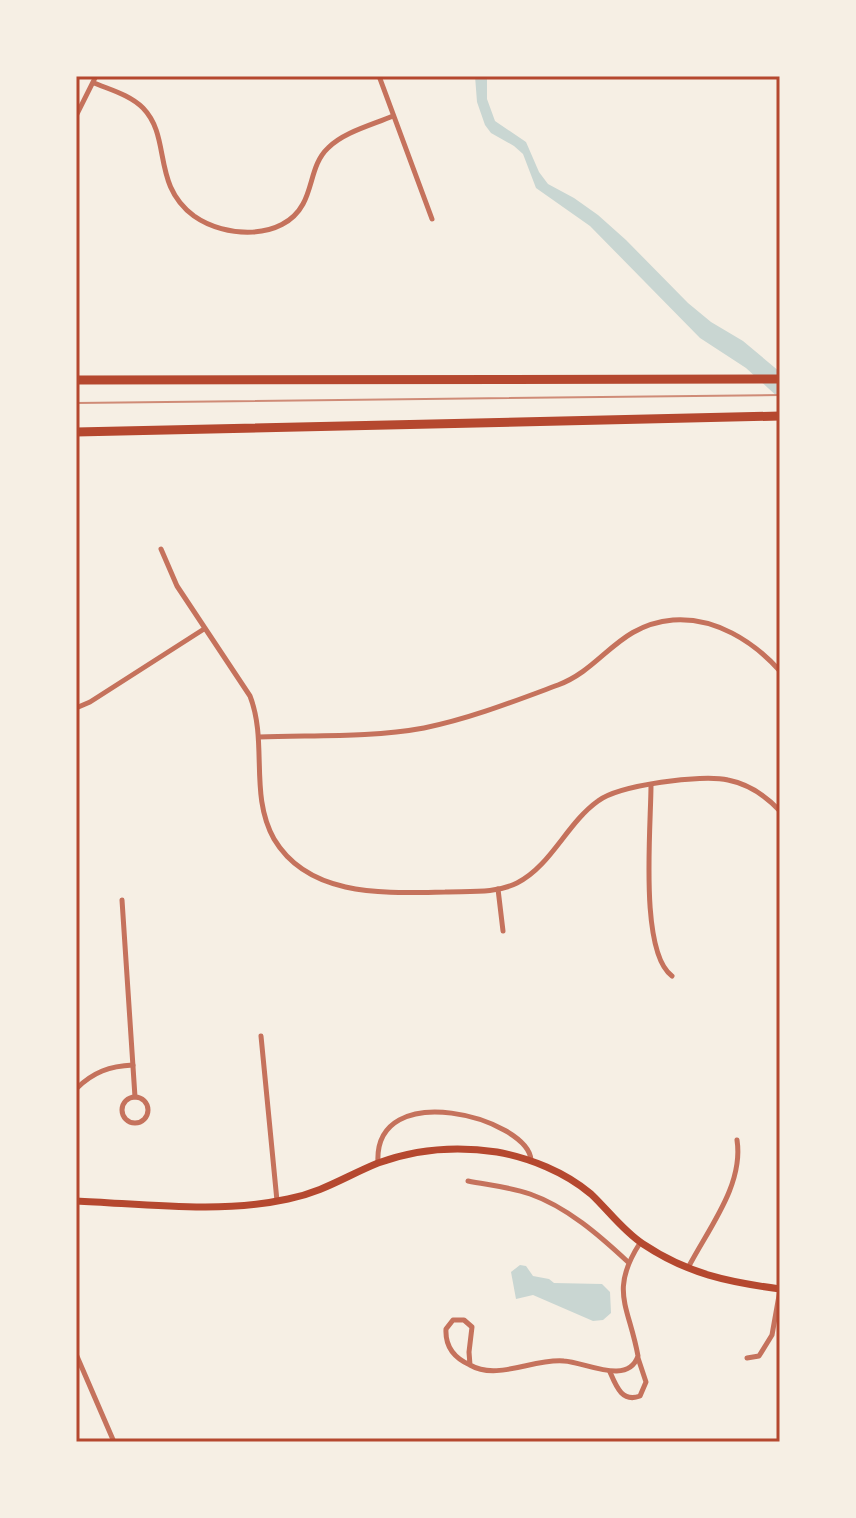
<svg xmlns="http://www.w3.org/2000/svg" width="856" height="1518" font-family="'Fira Sans Condensed',sans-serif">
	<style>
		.water { fill: #c9d6d2 }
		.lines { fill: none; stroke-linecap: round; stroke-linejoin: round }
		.service { stroke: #c5725c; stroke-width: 2 }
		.minor { stroke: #c5725c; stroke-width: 5 }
		.secondary { stroke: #b5482f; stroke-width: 7 }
		.motorway { stroke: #b5482f; stroke-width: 9 }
		.rail { stroke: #cf8b77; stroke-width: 2 }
		.neatline { fill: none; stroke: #b5482f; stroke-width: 3 }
	</style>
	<rect width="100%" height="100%" fill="#f6efe4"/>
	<g class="water">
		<path d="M 475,76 L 487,76 L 487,99 L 495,121 L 526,142 L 539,172 L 548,184 L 574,198 L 598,215 L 626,240 L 688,303 L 711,322 L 743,341 L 780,372 L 780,399 L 746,368 L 700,338 L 590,226 L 536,188 L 523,154 L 514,146 L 491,133 L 485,125 L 477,102 Z"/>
		<path d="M 520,1265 L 526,1266 L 533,1276 L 549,1279 L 554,1283 L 602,1284 L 610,1292 L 611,1313 L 603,1320 L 593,1321 L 533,1295 L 516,1299 L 511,1272 Z"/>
	</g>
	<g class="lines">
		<path class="service" d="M 76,436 L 77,510"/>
		<g class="minor">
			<path d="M 379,76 L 432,219"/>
			<path d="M 94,83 C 111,90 130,95 143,108 C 172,138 151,184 194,216 C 225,238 283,241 303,204 C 313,186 312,163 328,148 C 344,132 372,125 393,116"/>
			<path d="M 76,116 L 96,76"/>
			<path d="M 161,549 L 177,586 L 250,696 C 268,742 249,795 274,839 C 309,898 386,893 445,892 C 469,891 495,894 517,883 C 551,866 567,823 598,801 C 619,785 702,774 728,780 C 748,784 766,796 780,811"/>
			<path d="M 76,708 L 90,702 L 204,629"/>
			<path d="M 259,737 C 313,735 370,738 424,728 C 469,719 515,701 558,685 C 603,668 617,625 673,620 C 715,617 753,641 780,671"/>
			<path d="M 651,785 C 651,827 639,952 672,976"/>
			<path d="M 498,889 L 503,931"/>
			<path d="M 122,900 L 135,1097"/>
			<path d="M 261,1036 L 277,1201"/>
			<path d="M 76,1089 C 93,1072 110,1066 133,1065"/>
			<circle cx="135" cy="1110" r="13"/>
			<path d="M 378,1163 C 373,1076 528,1118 531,1160"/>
			<path d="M 468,1181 C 488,1185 510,1187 530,1194 C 567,1207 599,1235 628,1262"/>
			<path d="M 688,1268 C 708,1229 744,1185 737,1140"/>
			<path d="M 76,1354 L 114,1442"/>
			<path d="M 747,1358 L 759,1356 L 772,1335 L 780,1290"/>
			<path d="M 470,1365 C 454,1358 445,1347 446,1329 L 453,1320 L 464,1320 L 472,1327 L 469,1352 L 470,1365 C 497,1381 534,1358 564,1361 C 585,1362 628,1386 638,1356 C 629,1306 609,1291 640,1243"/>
			<path d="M 610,1372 C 616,1386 622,1403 640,1396 L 646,1382 L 638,1358"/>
		</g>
		<path class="secondary" d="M 76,1201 C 146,1204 219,1214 288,1199 C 323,1192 346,1176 378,1163 C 416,1149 458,1146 497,1152 C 530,1158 565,1172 591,1194 C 608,1210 623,1231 643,1244 C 688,1274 728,1282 780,1289"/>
		<g class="motorway">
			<path d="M 76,380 L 780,379"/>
			<path d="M 76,432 L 780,416"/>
		</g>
		<path class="rail" d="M 76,403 L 780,395"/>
	</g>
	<rect width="856" height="1518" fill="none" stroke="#f6efe4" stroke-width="156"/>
	<rect x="78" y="78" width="700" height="1362" class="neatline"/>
</svg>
